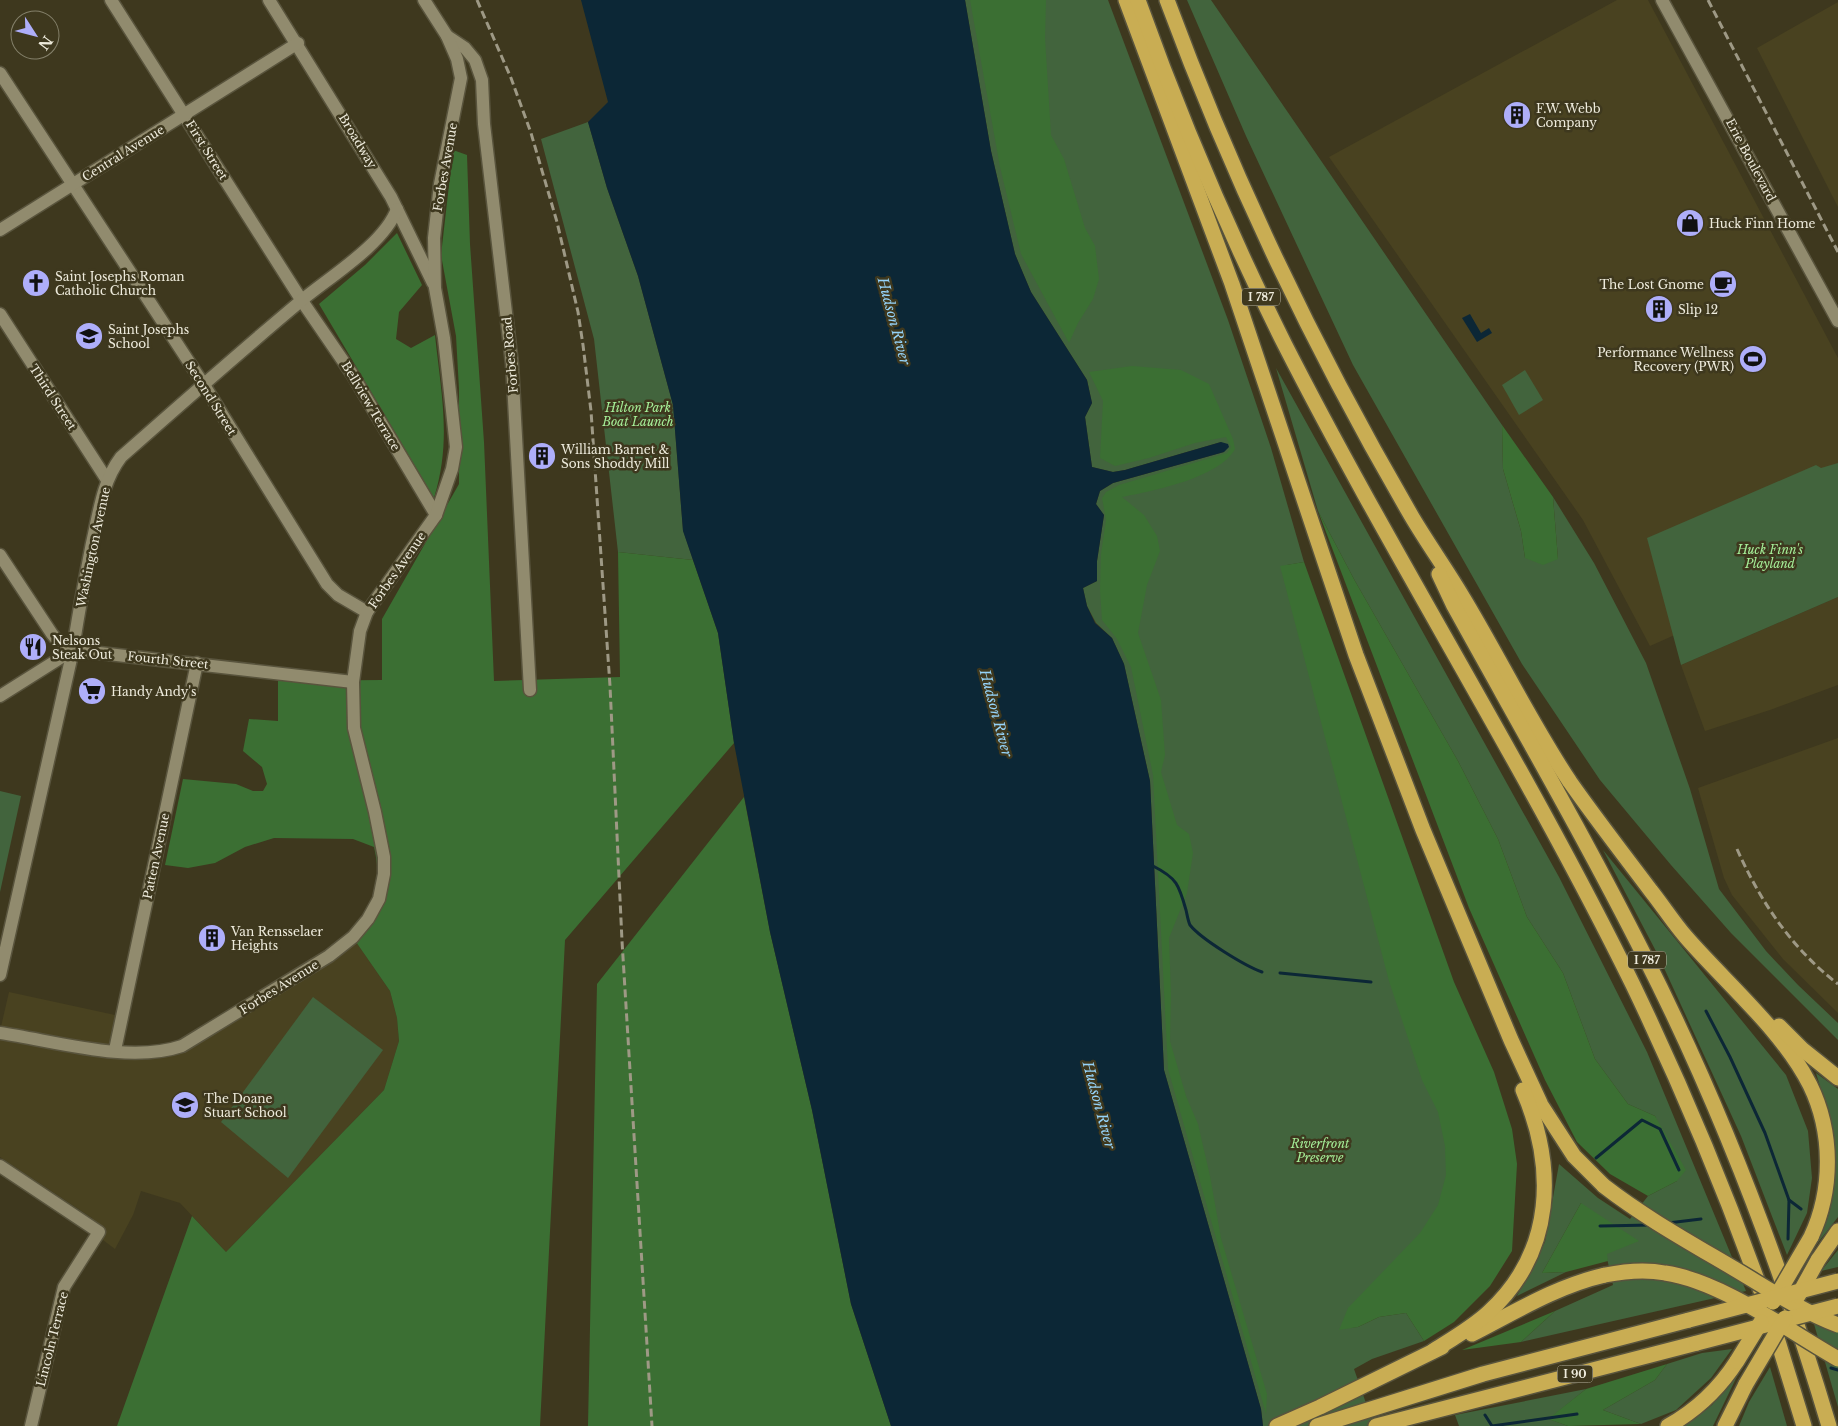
<svg xmlns="http://www.w3.org/2000/svg" width="1838" height="1426" font-family="'Libre Baskerville',serif">
	<style>
		.built { fill: #494220 }
		.green { fill: #42643d }
		.forest { fill: #3b6f33 }
		.water { fill: #0c2736 }
		.lines { fill: none; stroke-linecap: round; stroke-linejoin: round }
		.stream { stroke: #0c2736; stroke-width: 3 }
		.minor-casing { stroke: #59543d; stroke-width: 15 }
		.highway-casing { stroke: #59543d; stroke-width: 18 }
		.minor { stroke: #918b6e; stroke-width: 12 }
		.highway { stroke: #c9ad53; stroke-width: 15 }
		.rail { stroke: #9e9985; stroke-width: 3; stroke-dasharray: 8 4; stroke-linecap: butt }
		.highway-bridge-casing { stroke: #59543d; stroke-width: 18; stroke-linecap: butt }
		.highway-bridge { stroke: #c9ad53; stroke-width: 15 }
		.labels { text-anchor: middle; dominant-baseline: central; stroke-width: 5; stroke-linejoin: round; paint-order: stroke }
		.shield { fill: #3e381e; stroke: #b9b5a3; stroke-width: 1 }
		.shield-label { font-size: 11px; font-weight: bold; fill: #eeebdc }
		.poi-label { font-size: 12px; fill: #eeebdc; stroke: #3e381e; text-anchor: start }
		.street-label { font-size: 12px; fill: #eeebdc; stroke: #3e381e }
		.park-label { font-size: 12px; font-style: italic; fill: #a5ef98; stroke: #3e381e }
		.water-label { font-size: 14px; font-style: italic; fill: #95d3f9; stroke: #3e381e }
	</style>
	<rect width="100%" height="100%" fill="#3e381e"/>
	<g class="built">
		<path d="M 1617,0 L 1648,0 L 1838,358 L 1838,562 L 1650,646 L 1583,520 L 1329,157 Z"/>
		<path d="M 1838,2 L 1838,207 L 1757,48 Z"/>
		<path d="M 1838,597 L 1838,685 L 1770,710 L 1705,731 L 1681,665 Z"/>
		<path d="M 1838,738 L 1838,1013 L 1783,959 L 1732,895 L 1724,878 L 1698,788 Z"/>
		<path d="M 356,942 L 390,991 L 397,1018 L 399,1041 L 384,1090 L 226,1252 L 180,1203 L 141,1191 L 133,1215 L 115,1249 L 103,1240 L 92,1218 L 0,1157 L 0,1031 L 9,992 L 115,1015 L 109,1056 L 141,1060 L 163,1057 L 183,1051 L 230,1025 L 333,959 Z"/>
	</g>
	<g class="green">
		<path d="M 965,0 L 1108,0 L 1228,320 L 1271,448 L 1304,562 L 1287,565 L 1450,1143 L 1446,1203 L 1345,1328 L 1358,1327 L 1379,1317 L 1406,1313 L 1424,1341 L 1372,1359 L 1354,1369 L 1374,1426 L 1263,1426 L 1261,1409 L 1164,1070 L 1150,781 L 1124,664 L 1112,638 L 1096,623 L 1087,606 L 1083,588 L 1097,581 L 1097,561 L 1104,515 L 1096,504 L 1100,491 L 1113,483 L 1224,452 L 1221,442 L 1125,470 L 1113,472 L 1092,467 L 1085,417 L 1092,403 L 1087,380 L 1031,292 L 1015,254 L 991,151 Z"/>
		<path d="M 1187,0 L 1211,0 L 1502,425 L 1503,469 L 1521,531 L 1525,558 L 1558,559 L 1553,497 L 1594,563 L 1646,663 L 1690,789 L 1719,889 L 1766,951 L 1798,985 L 1838,1023 L 1838,1040 L 1731,933 L 1671,865 L 1600,780 L 1522,664 L 1353,365 L 1246,136 Z"/>
		<path d="M 588,122 L 607,188 L 638,276 L 673,405 L 683,530 L 693,560 L 618,552 L 594,339 L 541,139 Z"/>
		<path d="M 1276,368 L 1559,877 L 1647,1052 L 1746,1291 L 1521,1342 L 1555,1311 L 1613,1285 L 1606,1254 L 1581,1203 L 1542,1273 L 1566,1272 L 1517,1296 L 1545,1242 L 1559,1164 L 1598,1198 L 1630,1219 L 1648,1196 L 1677,1181 L 1655,1116 L 1628,1104 L 1595,1059 L 1563,973 L 1527,917 L 1498,839 L 1458,761 L 1355,581 L 1318,511 Z"/>
		<path d="M 1525,370 L 1543,400 L 1519,415 L 1502,385 Z"/>
		<path d="M 1838,463 L 1838,597 L 1681,665 L 1647,538 L 1816,465 L 1821,468 Z"/>
		<path d="M 0,791 L 21,796 L 0,892 Z"/>
		<path d="M 1603,850 L 1786,1075 L 1808,1131 L 1812,1178 L 1807,1213 L 1787,1255 L 1741,1136 L 1659,957 Z"/>
		<path d="M 313,997 L 383,1050 L 288,1178 L 221,1122 Z"/>
		<path d="M 1816,1073 L 1838,1089 L 1838,1217 L 1813,1249 C 1819,1236 1827,1223 1830,1210 C 1838,1158 1831,1122 1816,1073 Z"/>
		<path d="M 1838,1250 L 1838,1267 L 1821,1271 Z"/>
		<path d="M 1838,1317 L 1838,1407 L 1814,1324 Z"/>
		<path d="M 1732,1349 L 1711,1378 L 1676,1410 L 1641,1424 L 1603,1410 L 1655,1380 L 1667,1364 L 1702,1353 Z"/>
		<path d="M 1770,1367 L 1787,1426 L 1739,1426 L 1749,1402 Z"/>
		<path d="M 1741,1368 L 1713,1426 L 1685,1426 L 1712,1405 Z"/>
		<path d="M 1586,1389 L 1549,1419 L 1568,1426 L 1459,1426 L 1455,1415 Z"/>
	</g>
	<g class="forest">
		<path d="M 970,0 L 1046,0 L 1045,38 L 1051,135 L 1064,159 L 1085,228 L 1095,246 L 1099,279 L 1093,299 L 1078,323 L 1069,343 L 1021,254 L 1000,167 Z"/>
		<path d="M 453,150 L 467,155 L 470,244 L 484,442 L 494,681 L 620,677 L 618,552 L 693,560 L 718,633 L 734,743 L 565,940 L 540,1426 L 117,1426 L 192,1216 L 226,1252 L 384,1090 L 399,1041 L 397,1018 L 390,991 L 356,942 C 375,906 383,888 374,847 L 353,839 L 274,838 L 245,847 L 215,863 L 188,868 L 165,865 L 183,779 L 236,784 L 253,791 L 263,791 L 267,784 L 262,767 L 243,751 L 249,719 L 278,721 L 278,681 L 382,680 L 382,619 L 459,484 L 459,389 L 456,336 L 441,255 Z"/>
		<path d="M 397,233 L 422,285 L 399,312 L 396,339 L 411,348 L 435,335 C 441,393 452,440 434,498 L 319,304 L 365,265 Z"/>
		<path d="M 1132,366 L 1181,370 L 1209,384 L 1233,439 L 1235,449 C 1219,478 1153,491 1122,497 L 1144,515 L 1157,536 L 1160,551 L 1147,585 L 1138,633 L 1161,700 L 1165,755 L 1161,772 L 1177,825 L 1189,834 L 1193,853 L 1187,893 L 1169,938 L 1171,994 L 1170,1041 L 1186,1096 L 1198,1124 L 1210,1176 L 1221,1238 L 1267,1394 L 1266,1414 L 1168,1069 L 1153,775 L 1131,667 L 1117,639 L 1102,620 L 1100,590 L 1101,554 L 1106,520 L 1102,498 L 1106,492 L 1119,485 L 1227,453 L 1231,447 L 1226,437 L 1195,443 L 1149,458 L 1115,466 L 1100,458 L 1103,401 L 1089,372 Z"/>
		<path d="M 1502,425 L 1553,497 L 1558,559 L 1543,565 L 1525,558 L 1521,531 L 1503,469 Z"/>
		<path d="M 1318,511 L 1355,581 L 1458,761 L 1498,839 L 1527,917 L 1563,973 L 1595,1059 L 1628,1104 L 1655,1116 L 1686,1170 L 1677,1181 L 1648,1196 L 1610,1174 L 1577,1142 L 1545,1080 L 1469,908 Z"/>
		<path d="M 1304,562 L 1454,982 L 1494,1072 L 1512,1129 L 1517,1164 L 1512,1251 L 1490,1286 L 1454,1322 L 1424,1341 L 1406,1313 L 1379,1317 L 1358,1327 L 1339,1330 L 1348,1308 L 1420,1233 L 1438,1205 L 1446,1175 L 1445,1146 L 1438,1112 L 1422,1080 L 1389,981 L 1280,566 Z"/>
		<path d="M 744,797 L 770,932 L 812,1110 L 851,1304 L 891,1426 L 588,1426 L 597,984 Z"/>
		<path d="M 1581,1203 L 1639,1241 L 1607,1254 L 1608,1261 L 1566,1272 L 1542,1273 Z"/>
		<path d="M 1555,1311 L 1521,1342 L 1462,1350 Z"/>
		<path d="M 1667,1364 L 1655,1380 L 1603,1410 L 1641,1424 L 1568,1426 L 1548,1419 L 1586,1389 Z"/>
	</g>
	<g class="water">
		<path d="M 581,0 L 965,0 L 991,151 L 1015,254 L 1031,292 L 1087,380 L 1092,403 L 1085,417 L 1092,467 L 1113,472 L 1125,470 L 1221,442 L 1228,444 L 1229,447 L 1224,452 L 1113,483 L 1100,491 L 1096,504 L 1104,515 L 1097,561 L 1097,581 L 1083,588 L 1087,606 L 1095,623 L 1112,638 L 1124,664 L 1150,781 L 1164,1070 L 1261,1409 L 1263,1426 L 891,1426 L 851,1304 L 812,1110 L 770,932 L 734,743 L 718,633 L 683,531 L 673,405 L 638,276 L 607,188 L 588,122 L 608,102 Z"/>
		<path d="M 1470,314 L 1481,333 L 1489,328 L 1492,333 L 1477,342 L 1462,318 Z"/>
	</g>
	<g class="lines">
		<g class="stream">
			<path d="M 1153,866 C 1177,878 1179,885 1186,910 C 1187,914 1188,921 1190,925 C 1201,939 1245,966 1262,972"/>
			<path d="M 1280,973 L 1371,982"/>
			<path d="M 1706,1011 L 1730,1057 L 1765,1133 L 1789,1200 L 1801,1209"/>
			<path d="M 1596,1158 L 1642,1120 L 1660,1129 L 1679,1170"/>
			<path d="M 1668,1223 L 1701,1219"/>
			<path d="M 1600,1226 L 1652,1225"/>
			<path d="M 1788,1239 L 1789,1200"/>
			<path d="M 1831,1368 L 1838,1370"/>
			<path d="M 1485,1415 L 1492,1426 L 1577,1414"/>
		</g>
		<defs>
			<g id="minor">
				<path d="M 111,0 L 302,301 L 352,374 L 436,515"/>
				<path d="M 269,0 L 391,197 L 433,283"/>
				<path d="M 1662,0 L 1838,321"/>
				<path d="M 447,36 L 465,48 L 475,60 L 482,80 L 484,124 L 512,364 L 530,690"/>
				<path d="M 0,73 L 204,385 L 327,584 L 338,595 L 367,612"/>
				<path d="M 0,230 L 298,43"/>
				<path d="M 0,314 L 107,480"/>
				<path d="M 0,555 L 52,634 L 57,640 L 73,650 L 353,682"/>
				<path d="M 0,696 L 73,650"/>
				<path d="M 0,975 L 73,650 C 78,614 85,579 92,543 C 99,513 102,482 121,457 C 181,404 241,351 302,300 C 331,276 384,244 397,209"/>
				<path d="M 0,1033 C 55,1041 129,1064 182,1046 L 329,956 L 353,937 L 368,919 L 379,899 L 384,874 L 384,857 L 375,812 L 354,728 L 353,682 L 360,631 L 367,612 L 436,515 L 452,469 L 456,447 L 444,338 L 435,288 L 434,238 L 440,184 L 461,78 L 457,59 L 447,36 L 424,0"/>
				<path d="M 115,1050 L 197,663"/>
				<path d="M 0,1166 L 99,1232 L 64,1287 L 31,1426"/>
			</g>
			<g id="highway">
				<path d="M 1126,0 L 1232,284 L 1356,655 L 1423,830 L 1511,1040 L 1541,1105 L 1574,1156 L 1604,1186"/>
				<path d="M 1138,0 C 1180,118 1229,233 1285,345 C 1395,561 1526,767 1633,985 C 1681,1085 1724,1187 1761,1291"/>
				<path d="M 1167,0 C 1233,179 1316,352 1412,517 C 1428,544 1446,569 1462,596 C 1499,657 1530,722 1570,782 C 1596,819 1624,855 1651,891 C 1663,906 1673,922 1686,937 C 1725,982 1783,1031 1810,1085 C 1833,1132 1833,1190 1811,1237"/>
				<path d="M 1439,574 L 1454,606 C 1518,722 1585,838 1645,957 C 1721,1107 1781,1265 1829,1426"/>
				<path d="M 1779,1026 L 1802,1049 L 1838,1078"/>
				<path d="M 1818,1260 L 1838,1231"/>
				<path d="M 1773,1325 L 1804,1426"/>
				<path d="M 1472,1334 C 1515,1312 1557,1286 1605,1275"/>
				<path d="M 1433,1351 C 1452,1339 1473,1327 1489,1312 C 1555,1251 1556,1167 1523,1090"/>
				<path d="M 1277,1426 L 1320,1407 L 1442,1347"/>
				<path d="M 1317,1426 L 1483,1374 L 1689,1320"/>
				<path d="M 1376,1426 L 1697,1343"/>
				<path d="M 1668,1426 C 1697,1410 1719,1389 1737,1361"/>
				<path d="M 1725,1426 L 1746,1384"/>
			</g>
		</defs>
		<use href="#minor" class="minor-casing"/>
		<use href="#highway" class="highway-casing"/>
		<use href="#minor" class="minor"/>
		<use href="#highway" class="highway"/>
		<g class="rail">
			<path d="M 477,0 L 511,78 L 531,133 L 557,222 L 578,312 L 583,345 L 591,411 L 610,686 L 622,941 L 652,1426"/>
			<path d="M 1708,0 L 1838,252"/>
			<path d="M 1737,849 C 1760,901 1792,949 1838,984"/>
		</g>
		<defs>
			<g id="highway-bridge">
				<path d="M 1604,1186 C 1644,1217 1689,1242 1733,1268 C 1767,1288 1801,1311 1838,1325"/>
				<path d="M 1605,1275 C 1625,1271 1645,1269 1665,1273 C 1721,1281 1789,1331 1838,1359"/>
				<path d="M 1798,1296 L 1818,1260"/>
				<path d="M 1773,1302 L 1811,1237"/>
				<path d="M 1689,1320 L 1838,1281"/>
				<path d="M 1697,1343 L 1838,1306"/>
				<path d="M 1737,1361 L 1761,1322"/>
				<path d="M 1746,1384 L 1785,1318"/>
			</g>
		</defs>
		<use href="#highway-bridge" class="highway-bridge-casing"/>
		<use href="#highway-bridge" class="highway-bridge"/>
	</g>
	<defs>
		<symbol id="building-disc" viewBox="-11 -11 22 22"><circle r="9.5" fill="#aeaefa" stroke="#3e381e"/><path d="M-4-6H4V6H1V3H-1V6H-4ZM-2.5-4.3h1.7v1.8h-1.7ZM.8-4.3h1.7v1.8H.8ZM-2.5-1h1.7V.8h-1.7ZM.8-1h1.7V.8H.8Z" fill="#111"/></symbol>
		<symbol id="shop-disc" viewBox="-11 -11 22 22"><circle r="9.5" fill="#aeaefa" stroke="#3e381e"/><path d="M-5-2.5h2.3a2.7 3.5 0 0 1 5.4 0H5L5.5 6h-11ZM-1.5-2.5h3a1.5 2.3 0 0 0-3 0Z" fill="#111"/></symbol>
		<symbol id="church-disc" viewBox="-11 -11 22 22"><circle r="9.5" fill="#aeaefa" stroke="#3e381e"/><path d="M-1.2-6h2.4v3.5h3.3v2.4h-3.3V6h-2.4V-.1h-3.3v-2.4h3.3Z" fill="#111"/></symbol>
		<symbol id="cafe-disc" viewBox="-11 -11 22 22"><circle r="9.5" fill="#aeaefa" stroke="#3e381e"/><path d="M-5.5-4.5H6V0H3Q3 3.5 0 3.5H-2.5Q-5.5 3.5-5.5 0ZM3-3.2v2h1.7v-2ZM-6 4.5H4V6H-6Z" fill="#111"/></symbol>
		<symbol id="school-disc" viewBox="-11 -11 22 22"><circle r="9.5" fill="#aeaefa" stroke="#3e381e"/><path d="M0-5L7-2L0 1L-7-2ZM-4 1L0 2.5L4 1V4Q0 6-4 4Z" fill="#111"/></symbol>
		<symbol id="stadium-disc" viewBox="-11 -11 22 22"><circle r="9.5" fill="#aeaefa" stroke="#3e381e"/><path d="M0-5a6.5 5 0 1 0 0 10a6.5 5 0 1 0 0-10ZM-3.5-1.8h7v3.6h-7Z" fill="#111"/></symbol>
		<symbol id="restaurant-disc" viewBox="-11 -11 22 22"><circle r="9.5" fill="#aeaefa" stroke="#3e381e"/><path d="M-5-6h1v4h1v-4h1v4h1v-4h1v5L-1.5 .5V6h-2V.5L-5-1ZM5-6V6H3V1.5H1.5Q1.5-4 5-6Z" fill="#111"/></symbol>
		<symbol id="supermarket-disc" viewBox="-11 -11 22 22"><circle r="9.5" fill="#aeaefa" stroke="#3e381e"/><path d="M-6-5.5h2.5l.6 2H6L4.5 2H-2.5L-4.4-4H-6ZM-1.5 3.2a1.3 1.3 0 1 0 .1 0ZM3 3.2a1.3 1.3 0 1 0 .1 0Z" fill="#111"/></symbol>
	</defs>
	<g fill-rule="evenodd">
		<use href="#building-disc" x="1501" y="99" width="32" height="32"/>
		<use href="#shop-disc" x="1674" y="207" width="32" height="32"/>
		<use href="#church-disc" x="20" y="267" width="32" height="32"/>
		<use href="#cafe-disc" x="1707" y="268" width="32" height="32"/>
		<use href="#building-disc" x="1643" y="293" width="32" height="32"/>
		<use href="#school-disc" x="73" y="320" width="32" height="32"/>
		<use href="#stadium-disc" x="1737" y="343" width="32" height="32"/>
		<use href="#building-disc" x="526" y="440" width="32" height="32"/>
		<use href="#restaurant-disc" x="17" y="631" width="32" height="32"/>
		<use href="#supermarket-disc" x="76" y="675" width="32" height="32"/>
		<use href="#building-disc" x="196" y="922" width="32" height="32"/>
		<use href="#school-disc" x="169" y="1089" width="32" height="32"/>
	</g>
	<g class="labels">
		<g class="shield">
			<rect x="1242" y="288.5" width="38" height="17" rx="4"/>
			<rect x="1628" y="951.5" width="38" height="17" rx="4"/>
			<rect x="1557.5" y="1365.5" width="35" height="17" rx="4"/>
		</g>
		<g class="shield-label">
			<text x="1261" y="297">I 787</text>
			<text x="1647" y="960">I 787</text>
			<text x="1575" y="1374">I 90</text>
		</g>
		<g class="poi-label">
			<text x="1536" y="108">F.W. Webb<tspan x="1536" dy="14">Company</tspan></text>
			<text x="1709" y="223">Huck Finn Home</text>
			<text x="55" y="276">Saint Josephs Roman<tspan x="55" dy="14">Catholic Church</tspan></text>
			<text x="1704" y="284" text-anchor="end">The Lost Gnome</text>
			<text x="1678" y="309">Slip 12</text>
			<text x="108" y="329">Saint Josephs<tspan x="108" dy="14">School</tspan></text>
			<text x="1734" y="352" text-anchor="end">Performance Wellness<tspan x="1734" dy="14">Recovery (PWR)</tspan></text>
			<text x="561" y="449">William Barnet &amp;<tspan x="561" dy="14">Sons Shoddy Mill</tspan></text>
			<text x="52" y="640">Nelsons<tspan x="52" dy="14">Steak Out</tspan></text>
			<text x="111" y="691">Handy Andy's</text>
			<text x="231" y="931">Van Rensselaer<tspan x="231" dy="14">Heights</tspan></text>
			<text x="204" y="1098">The Doane<tspan x="204" dy="14">Stuart School</tspan></text>
		</g>
		<g class="street-label">
			<text transform="translate(358 141) rotate(59)">Broadway</text>
			<text transform="translate(207 150) rotate(58)">First Street</text>
			<text transform="translate(123 153) rotate(-32)">Central Avenue</text>
			<text transform="translate(1751 160) rotate(62)">Erie Boulevard</text>
			<text transform="translate(445 167) rotate(-80)">Forbes Avenue</text>
			<text transform="translate(510 355) rotate(-95)">Forbes Road</text>
			<text transform="translate(53 397) rotate(57)">Third Street</text>
			<text transform="translate(211 398) rotate(58)">Second Street</text>
			<text transform="translate(371 406) rotate(59)">Bellview Terrace</text>
			<text transform="translate(93 547) rotate(-78)">Washington Avenue</text>
			<text transform="translate(397 570) rotate(-55)">Forbes Avenue</text>
			<text transform="translate(168 660) rotate(6)">Fourth Street</text>
			<text transform="translate(156 856) rotate(-78)">Patten Avenue</text>
			<text transform="translate(279 987) rotate(-32)">Forbes Avenue</text>
			<text transform="translate(52 1339) rotate(-76)">Lincoln Terrace</text>
		</g>
		<g class="park-label">
			<text x="638" y="407">Hilton Park<tspan x="638" dy="14">Boat Launch</tspan></text>
			<text x="1770" y="549">Huck Finn's<tspan x="1770" dy="14">Playland</tspan></text>
			<text x="1320" y="1143">Riverfront<tspan x="1320" dy="14">Preserve</tspan></text>
		</g>
		<g class="water-label">
			<text transform="translate(894 321) rotate(75)">Hudson River</text>
			<text transform="translate(996 713) rotate(75)">Hudson River</text>
			<text transform="translate(1099 1105) rotate(75)">Hudson River</text>
		</g>
	</g>
	<g transform="translate(35 35) rotate(126)"><circle r="24" fill="#3e381e" stroke="#84806a"/>
	<path d="M0-4L9 19L0 12L-9 19Z" fill="#aeaefa"/>
	<text y="-8" font-size="14" font-weight="bold" text-anchor="middle" fill="#eeebdc">N</text>
	</g>
</svg>
